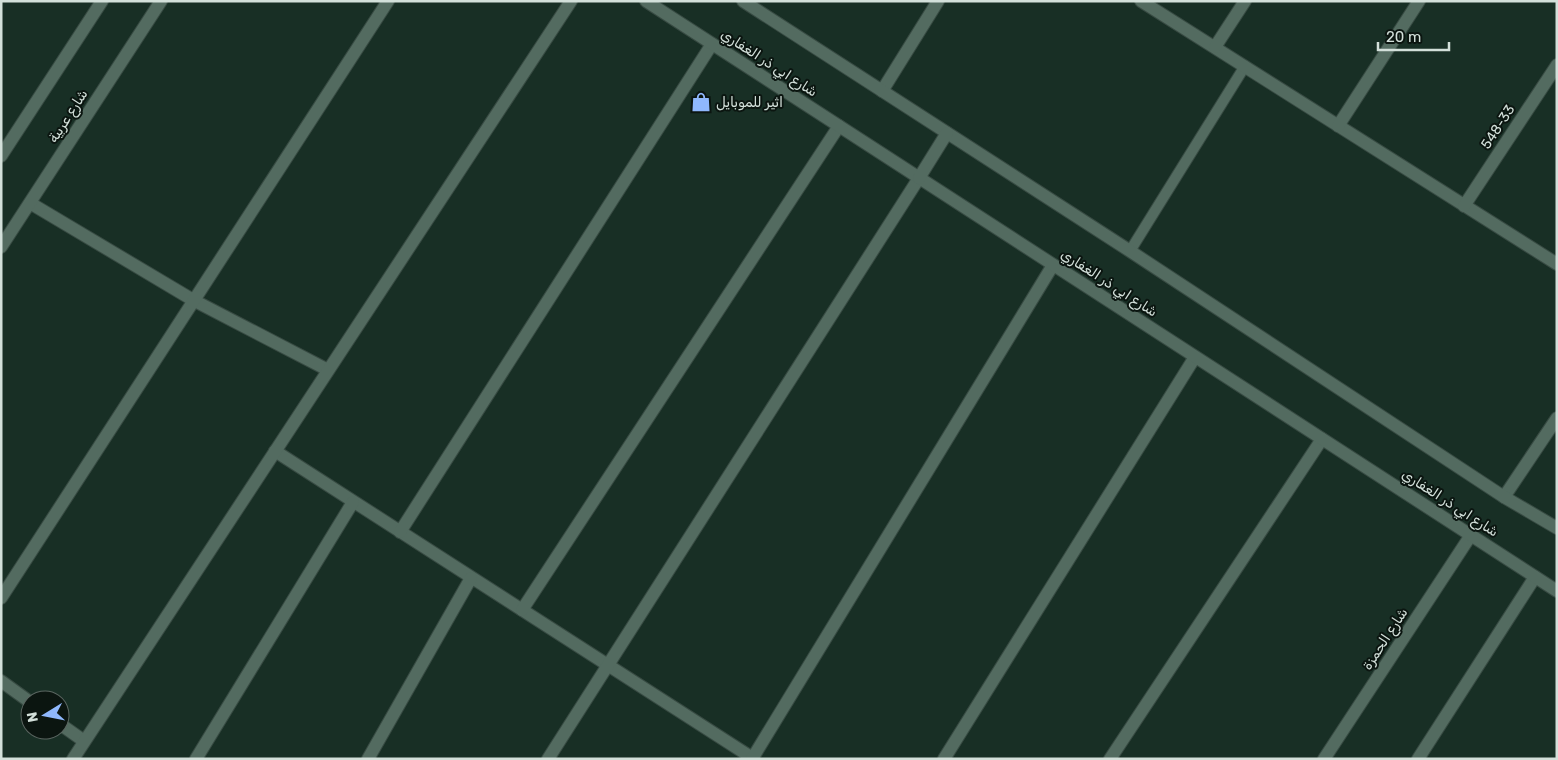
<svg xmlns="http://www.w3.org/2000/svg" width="1558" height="760" font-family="Rubik,'Noto Sans Arabic',sans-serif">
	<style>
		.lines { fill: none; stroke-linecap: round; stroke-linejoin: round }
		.service-casing { stroke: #384b43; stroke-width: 12 }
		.minor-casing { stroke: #384b43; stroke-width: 14 }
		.tertiary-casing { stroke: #384b43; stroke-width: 14 }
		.secondary-casing { stroke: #384b43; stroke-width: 14 }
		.service { stroke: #536b60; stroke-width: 10 }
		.minor { stroke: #536b60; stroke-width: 12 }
		.tertiary { stroke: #536b60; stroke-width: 12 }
		.secondary { stroke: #536b60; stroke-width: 12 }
		.labels { text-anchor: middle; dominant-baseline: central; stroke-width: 4; stroke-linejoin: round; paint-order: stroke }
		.street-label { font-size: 14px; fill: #d3e0da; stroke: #0b1510 }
		.poi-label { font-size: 14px; fill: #d3e0da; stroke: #0b1510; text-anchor: start }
	</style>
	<rect width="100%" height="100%" fill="#182f25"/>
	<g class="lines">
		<defs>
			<path id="service" d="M 1130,251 L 1245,66"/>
			<g id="minor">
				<path d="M 1141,1 L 1557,264"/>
				<path d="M 1215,47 L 1245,1"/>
				<path d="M 882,91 L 938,1"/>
				<path d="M 1338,126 L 1419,1"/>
				<path d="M 30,203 L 193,300 L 328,370"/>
				<path d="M 1464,206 L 1557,65"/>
				<path d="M 275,451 L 754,759"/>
				<path d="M 400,532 L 712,44"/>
				<path d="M 1,598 L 388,1"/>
				<path d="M 522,610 L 839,126"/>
				<path d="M 1,681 L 30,702"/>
				<path d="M 60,724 L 84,741"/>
				<path d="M 73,759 L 571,1"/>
				<path d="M 196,759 L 353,502"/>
				<path d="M 368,759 L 471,578"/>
				<path d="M 548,759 L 919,178"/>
				<path d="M 752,759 L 1053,265"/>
				<path d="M 944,759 L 1195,357"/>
				<path d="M 1110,759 L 1322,439"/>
			</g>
			<g id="tertiary">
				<path d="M 1504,497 L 1557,418"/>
				<path d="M 1324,759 L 1471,535"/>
				<path d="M 1418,759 L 1535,577"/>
			</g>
			<g id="secondary">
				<path d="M 646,1 L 1557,591"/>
				<path d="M 743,1 L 1130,251 L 1504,497 L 1557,528"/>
				<path d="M 1,156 L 102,1"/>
				<path d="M 919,178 L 947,133"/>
				<path d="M 1,247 L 161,1"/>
			</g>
		</defs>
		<use href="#service" class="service-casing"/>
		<use href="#minor" class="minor-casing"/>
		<use href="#tertiary" class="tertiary-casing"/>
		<use href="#secondary" class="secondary-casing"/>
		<use href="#service" class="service"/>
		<use href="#minor" class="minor"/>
		<use href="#tertiary" class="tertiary"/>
		<use href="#secondary" class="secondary"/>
	</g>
	<defs>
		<symbol id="shop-bare" viewBox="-9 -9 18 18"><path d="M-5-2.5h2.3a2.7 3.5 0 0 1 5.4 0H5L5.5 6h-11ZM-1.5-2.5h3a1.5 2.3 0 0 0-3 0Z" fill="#8fb8fd" stroke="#0b1510" stroke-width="2.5" paint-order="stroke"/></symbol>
	</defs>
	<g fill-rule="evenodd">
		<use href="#shop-bare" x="687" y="88" width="28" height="28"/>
	</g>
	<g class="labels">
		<g class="street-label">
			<text transform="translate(769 63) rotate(33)">شارع ابي ذر الغفاري</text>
			<text transform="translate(68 116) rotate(-57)">شارع عربية</text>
			<text transform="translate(1498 127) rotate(-57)">548-33</text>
			<text transform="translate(1109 283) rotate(33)">شارع ابي ذر الغفاري</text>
			<text transform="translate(1450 503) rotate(33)">شارع ابي ذر الغفاري</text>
			<text transform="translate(1385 639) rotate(-57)">شارع الحمزة</text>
		</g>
		<g class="poi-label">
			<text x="716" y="102">اثير للموبايل</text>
		</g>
	</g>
	<rect width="1558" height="760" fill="none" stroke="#d3e0da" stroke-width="5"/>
	<g transform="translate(45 715) rotate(260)"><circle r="24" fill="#0b1510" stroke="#5b6661"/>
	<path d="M0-4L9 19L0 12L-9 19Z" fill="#8fb8fd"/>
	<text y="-8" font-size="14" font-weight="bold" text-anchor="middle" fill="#d3e0da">N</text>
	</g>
	<path d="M1378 42v8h71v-8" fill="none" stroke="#d3e0da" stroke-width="2.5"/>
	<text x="1386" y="42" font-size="15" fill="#d3e0da" stroke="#0b1510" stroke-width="4" paint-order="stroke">20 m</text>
</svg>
